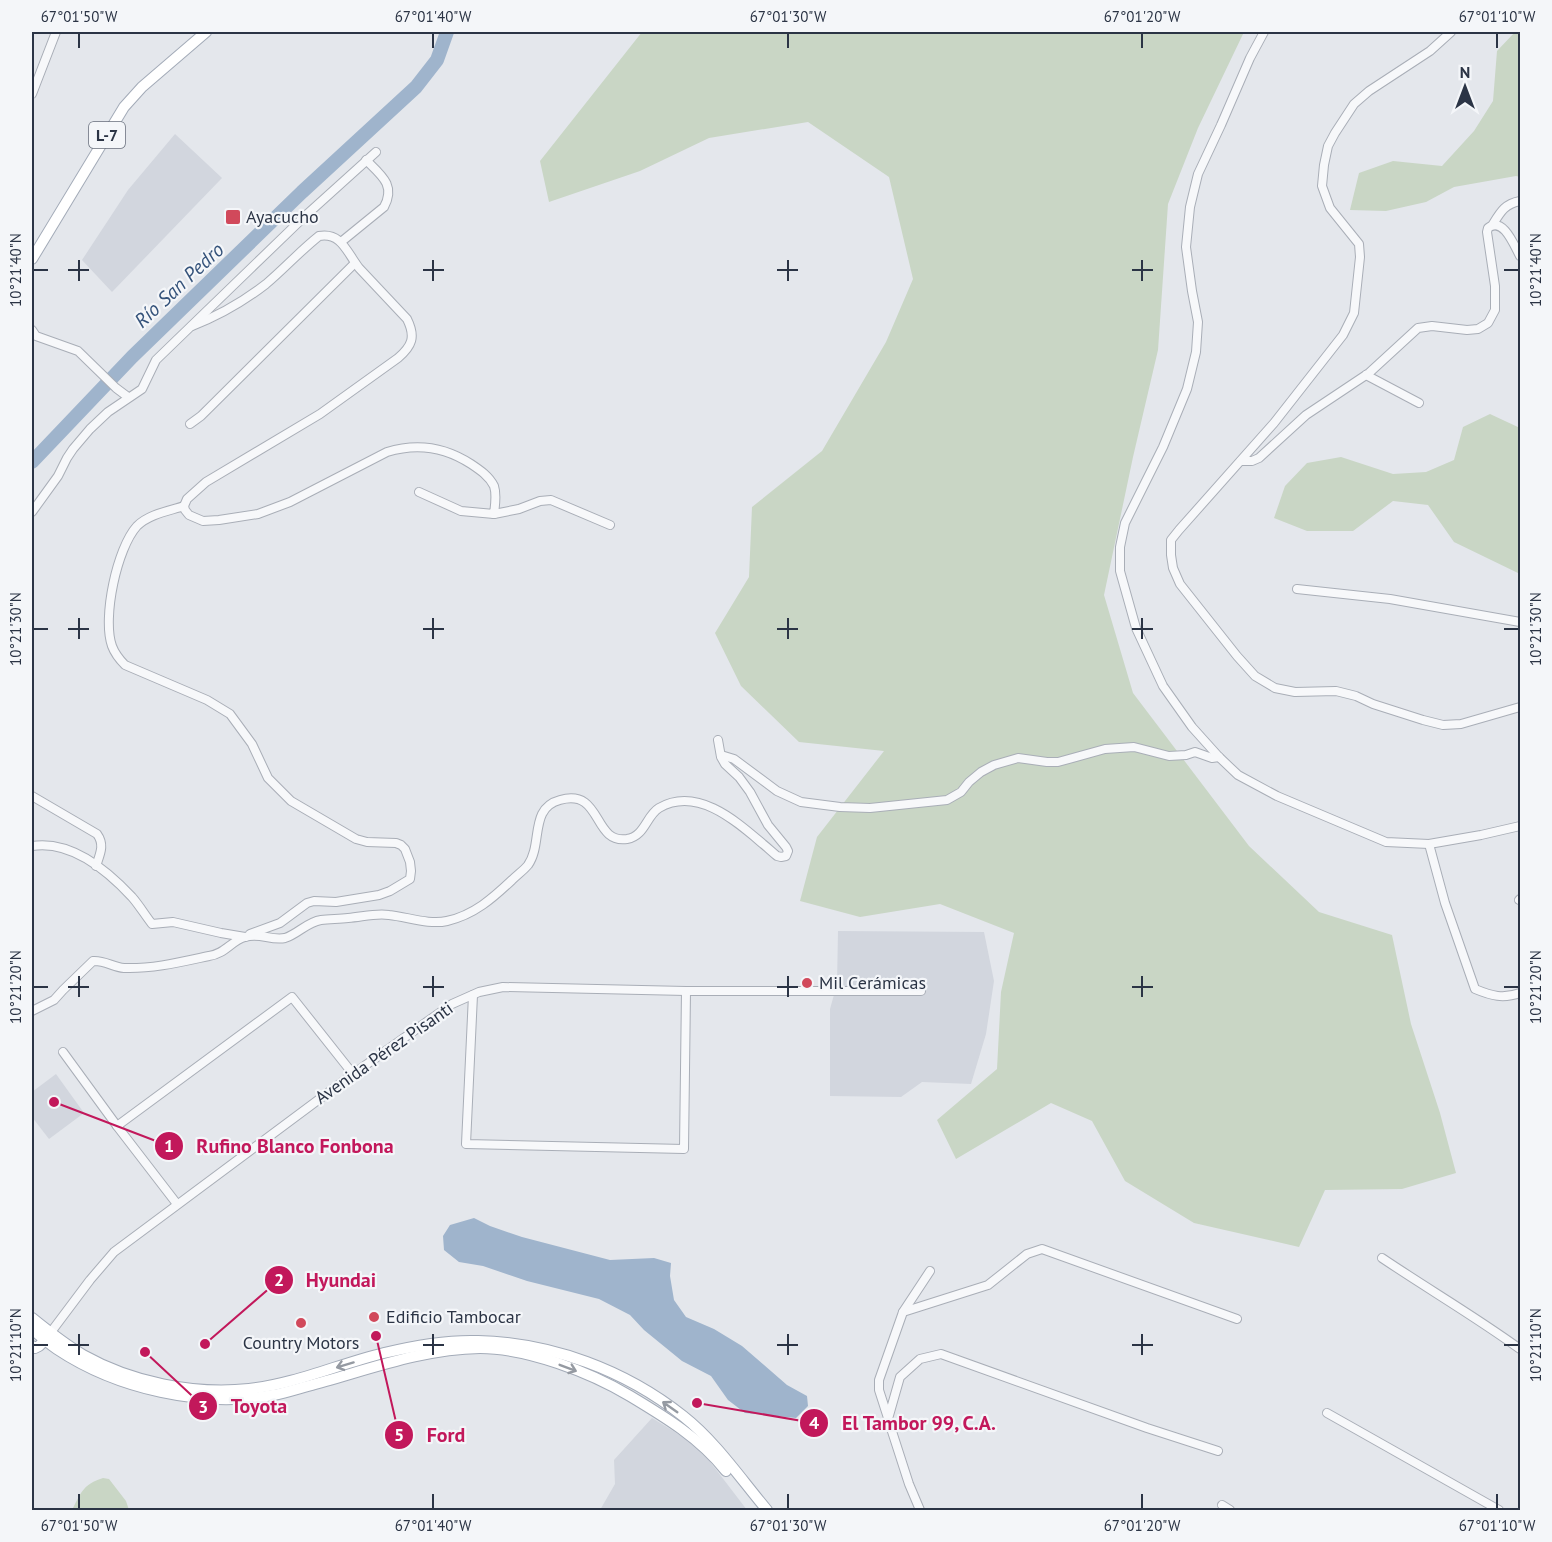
<svg xmlns="http://www.w3.org/2000/svg" width="1552" height="1542" font-family="'PT Sans',sans-serif">
  <style>
    .built { fill: #d2d6de }
    .green { fill: #c9d6c5 }
    .water { fill: #9fb4cc }
    .lines { fill: none; stroke-linecap: round; stroke-linejoin: round }
    .river { stroke: #9fb4cc; stroke-width: 14 }
    .minor-casing { stroke: #a9aeb7; stroke-width: 10 }
    .major-casing { stroke: #a3abb8; stroke-width: 12 }
    .minor { stroke: #f7f8fa; stroke-width: 8 }
    .major { stroke: #fff; stroke-width: 10 }
    .oneway { stroke: #959aa2 }
    .ticks { fill: none; stroke: #2b3445; stroke-width: 2 }
    .poi-dot { fill: #d1495b; stroke: #f4f6f9; stroke-width: 2 }
    .labels { text-anchor: middle; stroke-width: 4.5; stroke-linejoin: round; paint-order: stroke }
    .shield { fill: #f4f6f9; stroke: #676e7b; stroke-width: 1.5 }
    .shield-label { font-size: 16px; font-weight: bold; fill: #2b3445 }
    .poi-label { font-size: 18px; fill: #2b3445; stroke: #f4f6f9; text-anchor: start }
    .street-label { font-size: 18px; fill: #2b3445; stroke: #f4f6f9 }
    .water-label { font-size: 20px; font-style: italic; fill: #34527a; stroke: #f4f6f9 }
    .leader { fill: none; stroke: #c2185b; stroke-width: 2 }
    .callout-dot { fill: #c2185b; stroke: #f4f6f9; stroke-width: 2 }
    .mark-label { font-size: 18px; text-anchor: middle; font-weight: bold; fill: #fff }
    .callout-label { font-size: 20px; text-anchor: middle; font-weight: bold; fill: #c2185b; stroke: #f4f6f9; stroke-width: 4.5; stroke-linejoin: round; paint-order: stroke }
    .neatline { fill: none; stroke: #2b3445; stroke-width: 2 }
    .ticks-label { font-size: 15px; text-anchor: middle; fill: #2b3445 }
  </style>
  <rect width="100%" height="100%" fill="#e4e7ec"/>
  <g class="built">
    <path d="M175,134L222,178L112,292L82,260L128,190Z"/>
    <path d="M838,931L984,932L994,981L986,1034L971,1084L922,1082L901,1097L830,1096V1009L837,984Z"/>
    <path d="M56,1074L84,1113L49,1139L32,1117V1092Z"/>
    <path d="M652,1418L698,1446L747,1510H600L615,1484L614,1460Z"/>
  </g>
  <g class="green">
    <path d="M642,32H1244L1198,128L1168,204L1158,350L1133,457L1104,595L1133,693L1249,846L1319,912L1392,935L1411,1024L1440,1113L1456,1173L1402,1189L1325,1190L1299,1247L1194,1223L1125,1181L1092,1121L1051,1103L956,1159L937,1120L997,1069L1001,992L1014,933L940,904L860,917L800,901L817,837L884,751L799,742L741,686L715,633L749,577L752,507L822,451L886,342L913,279L889,177L808,122L709,138L640,171L549,202L540,161Z"/>
    <path d="M1515,32H1520V177L1516,176L1454,187L1426,202L1386,211L1350,210L1359,173L1393,161L1442,166L1474,131L1493,101L1497,51Z"/>
    <path d="M1490,414L1520,428V574L1454,542L1428,505L1393,501L1353,531H1307L1274,518L1285,486L1307,463L1341,457L1393,474L1426,472L1454,460L1463,427Z"/>
    <path d="M103,1478L109,1479L126,1501L129,1510H72C81,1493 83,1484 103,1478Z"/>
  </g>
  <path class="water" d="M474,1218L490,1226L522,1237L610,1260L654,1258L671,1263L670,1276L674,1300L686,1317L714,1329L742,1346L787,1385L807,1396L808,1406L796,1418L745,1413L728,1400L711,1376L682,1361L644,1330L630,1315L599,1299L527,1281L483,1266L459,1262L444,1250L443,1236L450,1225Z"/>
  <g class="lines">
    <path class="river" d="M32,462L132,357L302,192L416,87L437,60L447,32"/>
    <g class="minor-casing">
      <g id="minor">
        <path d="M1264,32L1250,58L1221,125L1198,174L1190,207L1186,247L1192,291L1198,322L1196,352L1187,389L1163,447L1125,523L1120,547V571L1136,628L1163,686L1192,727L1219,757L1238,775L1277,796L1386,842L1429,844L1481,835L1520,826"/>
        <path d="M1451,32L1430,51L1369,91L1354,104L1335,133L1328,146L1324,165L1322,186L1330,208L1359,244L1360,257L1354,313L1343,335L1274,423L1179,530L1171,540V555L1173,568L1180,584L1237,656L1255,676L1275,688L1295,692L1336,691L1356,696L1373,704L1423,720L1443,725L1461,724L1520,707"/>
        <path d="M32,94L56,32"/>
        <path d="M1493,224C1501,211 1505,204 1520,201"/>
        <path d="M341,242L384,207C396,185 381,175 366,160"/>
        <path d="M192,326C218,316 244,301 266,284C284,269 300,251 319,236C342,232 347,253 359,268L407,319C416,337 412,346 398,358L320,414L206,482L187,499L184,506L185,510L189,515L203,521L219,520L258,514L290,502L387,452C416,443 445,447 471,464C480,470 489,476 494,486C497,495 495,505 494,514L461,511L419,492"/>
        <path d="M32,330L36,336L78,351L116,388L128,397"/>
        <path d="M1366,375L1419,403"/>
        <path d="M190,424L201,416L355,263"/>
        <path d="M1241,461H1252L1259,458L1306,415L1369,373L1418,328L1432,326L1467,330L1478,329L1488,323L1495,310V286L1487,232L1488,228C1503,216 1514,245 1520,256"/>
        <path d="M184,506C169,511 149,514 137,526C117,548 102,618 112,646C115,654 120,660 125,665L207,700L230,714L252,744L268,778L291,801L356,839L367,842L396,843L401,845L405,849L410,862L411,871L410,879L390,891L379,895L336,902L314,901L307,903L280,923L250,934"/>
        <path d="M32,512L58,476L67,458L73,449L90,429L108,412L142,389L156,360L304,217L376,152"/>
        <path d="M494,514L519,509L540,501L551,500L610,525"/>
        <path d="M1297,589L1390,599L1520,622"/>
        <path d="M721,755L734,759L777,791L801,802L840,807L870,808L947,800L961,792L969,782L981,772L994,765L1018,758L1047,762H1058L1105,749L1134,747L1169,756L1186,755L1195,752L1212,758L1219,757"/>
        <path d="M32,796L97,834C105,845 100,854 96,866"/>
        <path d="M1429,844L1445,903L1475,989C1492,996 1503,999 1520,993"/>
        <path d="M32,846C70,840 107,870 132,897C139,905 145,915 152,924L173,922L221,933L245,937"/>
        <path d="M1519,900L1520,899"/>
        <path d="M473,995L466,1144L684,1149L686,991"/>
        <path d="M32,1011L54,1000L63,990L93,961C104,960 113,967 124,968C153,969 181,962 209,956C225,954 231,941 245,937C259,932 271,941 285,938C298,934 307,922 321,920C330,919 339,919 348,918C362,917 375,913 389,915C408,917 429,925 447,921C474,915 493,898 512,880C517,875 524,870 528,865C543,844 529,808 560,800C603,788 592,844 627,839C645,836 646,816 659,808C697,786 736,821 763,844C768,848 772,852 777,856L781,857L786,856L788,851L786,847L768,825L750,792L739,777L725,764L721,757L718,740"/>
        <path d="M63,1052L117,1126L177,1204"/>
        <path d="M117,1126L292,997L353,1074"/>
        <path d="M1382,1258C1428,1289 1476,1317 1520,1349"/>
        <path d="M903,1312L930,1271"/>
        <path d="M48,1336L90,1280L114,1252L353,1074L452,1004L479,992L503,987L686,991H921"/>
        <path d="M1327,1413L1499,1510"/>
        <path d="M888,1418L879,1390V1380L903,1312L988,1285L1027,1254L1042,1249L1237,1319"/>
        <path d="M1222,1505L1230,1510"/>
        <path d="M920,1510L909,1484L888,1419L900,1377L920,1359L941,1354L1147,1428L1218,1451"/>
      </g>
    </g>
    <g class="major-casing">
      <g id="major">
        <path d="M32,259L124,107L142,87L206,32"/>
        <path d="M32,1318C48,1331 64,1344 83,1355C131,1382 193,1395 249,1389C295,1384 339,1364 384,1353C413,1346 449,1340 478,1341C552,1343 625,1370 683,1416C716,1442 740,1478 767,1510"/>
        <path d="M32,1329C40,1336 48,1343 57,1349C117,1389 202,1408 273,1395C285,1393 297,1389 308,1386C365,1371 420,1349 480,1348C527,1348 590,1372 630,1396C665,1417 700,1438 726,1471"/>
        <path d="M32,1346L35,1348L39,1346L45,1340"/>
      </g>
    </g>
    <use href="#minor" class="minor"/>
    <use href="#major" class="major"/>
  </g>
  <defs><path id="oneway-shaft" d="M-6 0H5M1.5-3L5.5 0L1.5 3" fill="none" stroke-width="1.6" stroke-linecap="round" stroke-linejoin="round" transform="scale(1.5)"/></defs>
  <g class="oneway">
    <use href="#oneway-shaft" transform="translate(345 1365) rotate(163)"/>
    <use href="#oneway-shaft" transform="translate(568 1368) rotate(21)"/>
    <use href="#oneway-shaft" transform="translate(670 1407) rotate(-145)"/>
  </g>
  <path class="ticks" d="M79,33V48M433,33V48M788,33V48M1142,33V48M1497,33V48M79,260V281M433,260V281M788,260V281M1142,260V281M33,270H48M68,270H89M423,270H444M777,270H798M1132,270H1153M1504,270H1519M79,618V639M433,618V639M788,618V639M1142,618V639M33,629H48M68,629H89M423,629H444M777,629H798M1132,629H1153M1504,629H1519M79,976V997M433,976V997M788,976V997M1142,976V997M33,987H48M68,987H89M423,987H444M777,987H798M1132,987H1153M1504,987H1519M79,1334V1355M433,1334V1355M788,1334V1355M1142,1334V1355M33,1345H48M68,1345H89M423,1345H444M777,1345H798M1132,1345H1153M1504,1345H1519M79,1494V1509M433,1494V1509M788,1494V1509M1142,1494V1509M1497,1494V1509"/>
  <g class="poi-dot">
    <rect x="225" y="209" width="16" height="16" rx="3"/>
    <circle cx="807" cy="983" r="6"/>
    <circle cx="374" cy="1317" r="6"/>
    <circle cx="301" cy="1323" r="6"/>
  </g>
  <g class="labels">
    <rect class="shield" x="89" y="122" width="36" height="26" rx="4.5"/>
    <g class="shield-label">
      <text x="107" y="141">L-7</text>
    </g>
    <g class="poi-label">
      <text x="246" y="223">Ayacucho</text>
      <text x="819" y="989">Mil Cerámicas</text>
      <text x="386" y="1323">Edificio Tambocar</text>
      <text x="301" y="1349" text-anchor="middle">Country Motors</text>
    </g>
    <g class="street-label">
      <text transform="translate(384 1053) rotate(-35)" y="6">Avenida Pérez Pisanti</text>
    </g>
    <g class="water-label">
      <text transform="translate(179 285) rotate(-43)" y="7">Río San Pedro</text>
    </g>
  </g>
  <path class="leader" d="M54 1102L169 1146M205 1344L279 1280M145 1352L203 1406M697 1403L814 1423M376 1336L399 1435"/>
  <g class="callout-dot">
    <circle cx="54" cy="1102" r="6"/>
    <circle cx="205" cy="1344" r="6"/>
    <circle cx="145" cy="1352" r="6"/>
    <circle cx="697" cy="1403" r="6"/>
    <circle cx="376" cy="1336" r="6"/>
    <circle cx="169" cy="1146" r="15"/>
    <circle cx="279" cy="1280" r="15"/>
    <circle cx="203" cy="1406" r="15"/>
    <circle cx="814" cy="1423" r="15"/>
    <circle cx="399" cy="1435" r="15"/>
  </g>
  <g class="mark-label">
    <text x="169" y="1152">1</text>
    <text x="279" y="1286">2</text>
    <text x="203" y="1413">3</text>
    <text x="814" y="1429">4</text>
    <text x="399" y="1441">5</text>
  </g>
  <g class="callout-label">
    <text x="295" y="1153">Rufino Blanco Fonbona</text>
    <text x="341" y="1287">Hyundai</text>
    <text x="259" y="1413">Toyota</text>
    <text x="919" y="1430">El Tambor 99, C.A.</text>
    <text x="446" y="1442">Ford</text>
  </g>
  <rect width="1552" height="1542" fill="none" stroke="#f4f6f9" stroke-width="66"/>
  <g transform="translate(1465 87)" stroke="#f4f6f9" stroke-width="4.5" paint-order="stroke">
  <path d="M0-4.5L10 22L0 15L-10 22Z" fill="#2b3445"/>
  <text y="-9" font-size="16" font-weight="bold" text-anchor="middle" fill="#2b3445">N</text>
  </g>
  <rect x="33" y="33" width="1486" height="1476" class="neatline"/>
  <g class="ticks-label">
    <text x="79" y="22">67°01'50"W</text>
    <text x="433" y="22">67°01'40"W</text>
    <text x="788" y="22">67°01'30"W</text>
    <text x="1142" y="22">67°01'20"W</text>
    <text x="1497" y="22">67°01'10"W</text>
    <text transform="translate(16 270) rotate(-90)" y="5">10°21'40"N</text>
    <text transform="translate(1536 270) rotate(-90)" y="5">10°21'40"N</text>
    <text transform="translate(16 629) rotate(-90)" y="5">10°21'30"N</text>
    <text transform="translate(1536 629) rotate(-90)" y="5">10°21'30"N</text>
    <text transform="translate(16 987) rotate(-90)" y="5">10°21'20"N</text>
    <text transform="translate(1536 987) rotate(-90)" y="5">10°21'20"N</text>
    <text transform="translate(16 1345) rotate(-90)" y="5">10°21'10"N</text>
    <text transform="translate(1536 1345) rotate(-90)" y="5">10°21'10"N</text>
    <text x="79" y="1531">67°01'50"W</text>
    <text x="433" y="1531">67°01'40"W</text>
    <text x="788" y="1531">67°01'30"W</text>
    <text x="1142" y="1531">67°01'20"W</text>
    <text x="1497" y="1531">67°01'10"W</text>
  </g>
</svg>
